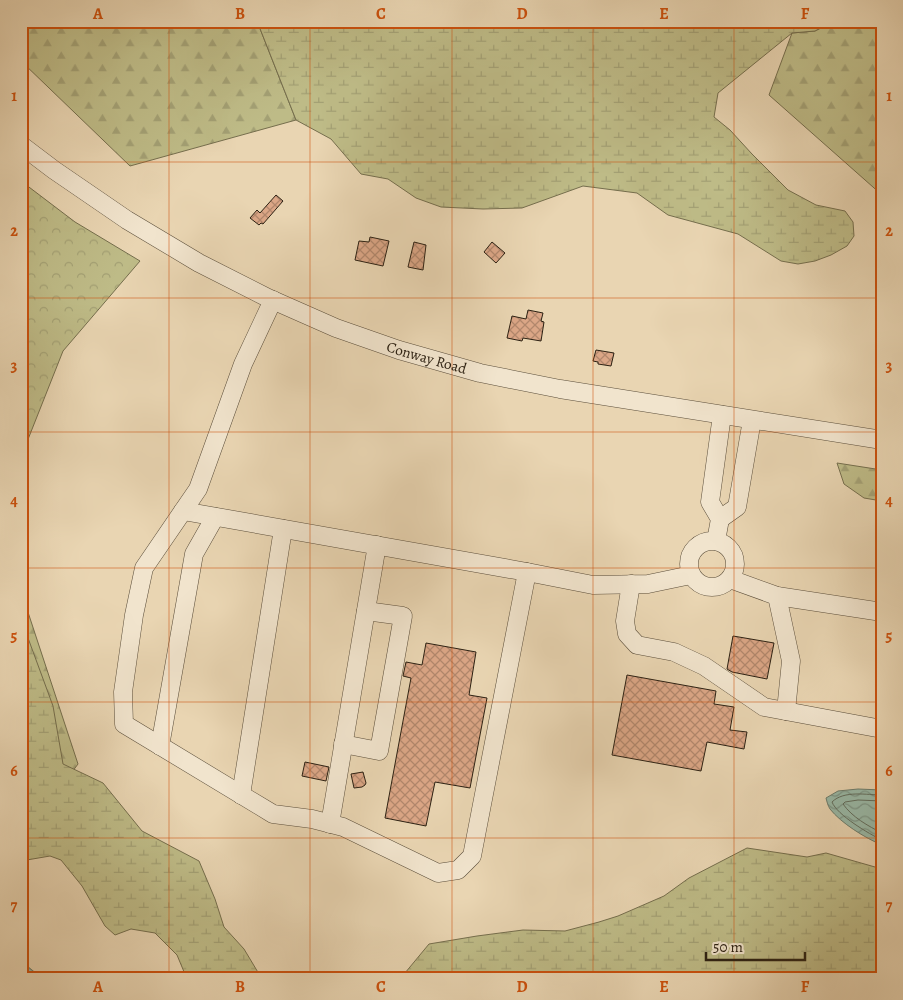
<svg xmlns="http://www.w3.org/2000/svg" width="903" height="1000" font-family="Alegreya,serif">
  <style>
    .forest { fill: url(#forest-firs); stroke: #756e4d }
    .wetland { fill: url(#wetland-marsh); stroke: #756e4d }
    .park { fill: url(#park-crowns); stroke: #756e4d }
    .water { fill: url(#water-waves); stroke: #6d7c6c }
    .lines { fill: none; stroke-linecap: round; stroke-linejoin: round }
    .shore { stroke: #626d5d; stroke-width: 1 }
    .building { fill: url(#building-cross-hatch); stroke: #2c2113 }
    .minor-casing { stroke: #5b4e3b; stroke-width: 19 }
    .minor { stroke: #f1e4cd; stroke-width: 18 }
    .grid { fill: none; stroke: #cc510d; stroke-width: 1; stroke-opacity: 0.55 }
    .labels { text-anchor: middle; stroke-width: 4; stroke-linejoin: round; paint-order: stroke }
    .street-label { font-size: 15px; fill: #2c2113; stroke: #f1e4cd }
    .neatline { fill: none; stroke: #cc510d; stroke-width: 2 }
    .grid-label { font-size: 16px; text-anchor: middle; font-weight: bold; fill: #cc510d }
  </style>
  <defs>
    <pattern id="forest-firs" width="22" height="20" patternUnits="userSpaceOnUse" patternTransform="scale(1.25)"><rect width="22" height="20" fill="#bebb87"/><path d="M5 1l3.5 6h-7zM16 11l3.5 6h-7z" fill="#a3a074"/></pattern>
    <pattern id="wetland-marsh" width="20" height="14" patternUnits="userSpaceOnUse" patternTransform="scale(1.25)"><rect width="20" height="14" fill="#bebb87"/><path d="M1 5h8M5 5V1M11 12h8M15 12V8" fill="none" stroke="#a3a074"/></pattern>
    <pattern id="park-crowns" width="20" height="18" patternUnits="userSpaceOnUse" patternTransform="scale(1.25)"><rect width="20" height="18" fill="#bebb87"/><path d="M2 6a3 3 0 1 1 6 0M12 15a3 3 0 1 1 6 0" fill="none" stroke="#a3a074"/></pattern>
    <pattern id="water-waves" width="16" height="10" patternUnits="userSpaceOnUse" patternTransform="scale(1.25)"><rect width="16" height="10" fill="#99b9a7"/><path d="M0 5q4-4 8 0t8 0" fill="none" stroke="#7d9687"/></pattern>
    <pattern id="building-cross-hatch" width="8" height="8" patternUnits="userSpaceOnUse" patternTransform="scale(1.25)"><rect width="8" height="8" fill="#dba686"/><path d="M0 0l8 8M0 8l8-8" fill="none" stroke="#b2876c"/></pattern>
  </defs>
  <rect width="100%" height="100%" fill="#e9d5b2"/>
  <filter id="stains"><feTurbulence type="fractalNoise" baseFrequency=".004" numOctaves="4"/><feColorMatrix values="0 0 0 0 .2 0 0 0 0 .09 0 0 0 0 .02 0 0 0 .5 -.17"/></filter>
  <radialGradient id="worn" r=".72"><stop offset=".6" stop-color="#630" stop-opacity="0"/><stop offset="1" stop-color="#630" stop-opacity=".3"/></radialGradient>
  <g class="forest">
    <path d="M21,21H257L296,120L130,166L21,61Z"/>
    <path d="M834,21H882V195L769,95L792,33L815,31Z"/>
    <path d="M837,463L882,470V501L864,498L844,484Z"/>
    <path d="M21,591L78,764L38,818L21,822Z"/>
  </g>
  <g class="wetland">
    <path d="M257,21H834L815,31L792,33L718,93L714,117L730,130L752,154L788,190L816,205L845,211L853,222L854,236L847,246L831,255L815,261L798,264L781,261L738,234L668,215L637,193L583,186L522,208L483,209L441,207L416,198L388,179L361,174L331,139L296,120Z"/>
    <path d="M21,616L28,638L53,706L63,764L103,783L142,831L199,861L215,899L224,927L244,949L259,974L268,979H187L177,955L155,933L131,929L115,935L105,926L82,886L61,860L50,856L21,861Z"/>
    <path d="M747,848L807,857L826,853L882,869V979H400L429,944L477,936L523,930L565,931L599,922L618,916L664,896L689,878Z"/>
  </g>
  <path class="park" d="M21,181L75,222L140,261L63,351L21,457Z"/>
  <g class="water">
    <path d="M858,789L882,790V845C865,838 841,823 830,809C828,806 827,802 826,798L838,791Z"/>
    <path d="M21,961L43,979H21Z"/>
  </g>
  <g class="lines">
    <g class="shore">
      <path d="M882,795C867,795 844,790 832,802C837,815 869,834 882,840"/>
      <path d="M882,801L858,800L845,802L843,804C852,817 868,826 882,833"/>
    </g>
  </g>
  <g class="building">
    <path d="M276,195L283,201L263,224L261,223L259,225L250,218L257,210L260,213Z"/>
    <path d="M370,237L389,241L383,266L355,260L359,241L369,242Z"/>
    <path d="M414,242L426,245L423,270L408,267Z"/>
    <path d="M492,242L505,253L496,263L484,252Z"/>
    <path d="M528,310L543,313L541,321L544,322L541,341L523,338L522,341L507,338L512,316L526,319Z"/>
    <path d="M596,350L614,353L611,366L598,364V362L593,361Z"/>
    <path d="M733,636L774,643L767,679L732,672L727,669Z"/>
    <path d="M426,643L476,652L469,695L487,698L470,788L435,782L426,826L385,818L411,678L403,676L406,662L422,665Z"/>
    <path d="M627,675L716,691L714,704L734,707L730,730L747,732L744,749L707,742L701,771L612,755Z"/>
    <path d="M305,762L329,767L326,781L302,776Z"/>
    <path d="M363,772L366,783L365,785L362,787L354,788L351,774Z"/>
  </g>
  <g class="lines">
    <g class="minor-casing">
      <g id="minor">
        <path id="s1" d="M21,145L54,170L127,220L199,263L268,298L336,328L399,350L480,373L560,389L882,440"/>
        <path d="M273,300L243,364L198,489L144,568L134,615L123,692L124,724L273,814L312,819L343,827L438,873L458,870L472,856L527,572L593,585L648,584L691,575"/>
        <path d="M183,511L527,572"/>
        <path d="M720,519L737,507L752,420"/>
        <circle cx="712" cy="564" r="23"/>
        <path d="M716,541L720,519L710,502L722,415"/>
        <path d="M730,579L777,596L882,612"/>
        <path d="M631,584L625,621L627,634L637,645L674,652L704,666L764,707L882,729"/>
        <path d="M777,596L791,661L786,711"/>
        <path d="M343,744L379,751L403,616L366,611"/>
        <path d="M160,746L194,554L215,517"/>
        <path d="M241,795L283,529"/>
        <path d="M330,824L377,545"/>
      </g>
    </g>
    <use href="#minor" class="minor"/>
  </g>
  <path class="grid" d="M169,21V979M310,21V979M452,21V979M593,21V979M734,21V979M21,162H882M21,298H882M21,432H882M21,568H882M21,702H882M21,838H882"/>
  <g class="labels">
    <g class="street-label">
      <text dy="5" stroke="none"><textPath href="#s1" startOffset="461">Conway Road</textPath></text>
    </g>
  </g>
  <rect width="903" height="1000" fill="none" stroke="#e9d5b2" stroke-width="55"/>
  <path d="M706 952v8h99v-8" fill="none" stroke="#2c2113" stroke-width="2.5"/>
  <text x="713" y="952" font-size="15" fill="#2c2113" stroke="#f1e4cd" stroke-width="4" paint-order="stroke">50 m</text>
  <rect x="28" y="28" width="848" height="944" class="neatline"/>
  <g class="grid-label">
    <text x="98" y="19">A</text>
    <text x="240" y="19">B</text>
    <text x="381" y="19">C</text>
    <text x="522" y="19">D</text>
    <text x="664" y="19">E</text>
    <text x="805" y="19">F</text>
    <text x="14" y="101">1</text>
    <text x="889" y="101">1</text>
    <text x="14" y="236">2</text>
    <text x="889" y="236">2</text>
    <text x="14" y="371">3</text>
    <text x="889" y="371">3</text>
    <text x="14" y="506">4</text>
    <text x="889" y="506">4</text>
    <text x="14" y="641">5</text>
    <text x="889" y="641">5</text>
    <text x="14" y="776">6</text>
    <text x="889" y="776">6</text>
    <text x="14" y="911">7</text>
    <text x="889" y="911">7</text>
    <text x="98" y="992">A</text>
    <text x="240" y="992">B</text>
    <text x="381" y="992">C</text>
    <text x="522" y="992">D</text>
    <text x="664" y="992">E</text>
    <text x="805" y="992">F</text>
  </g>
  <rect width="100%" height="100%" filter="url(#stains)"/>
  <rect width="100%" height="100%" fill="url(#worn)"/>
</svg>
